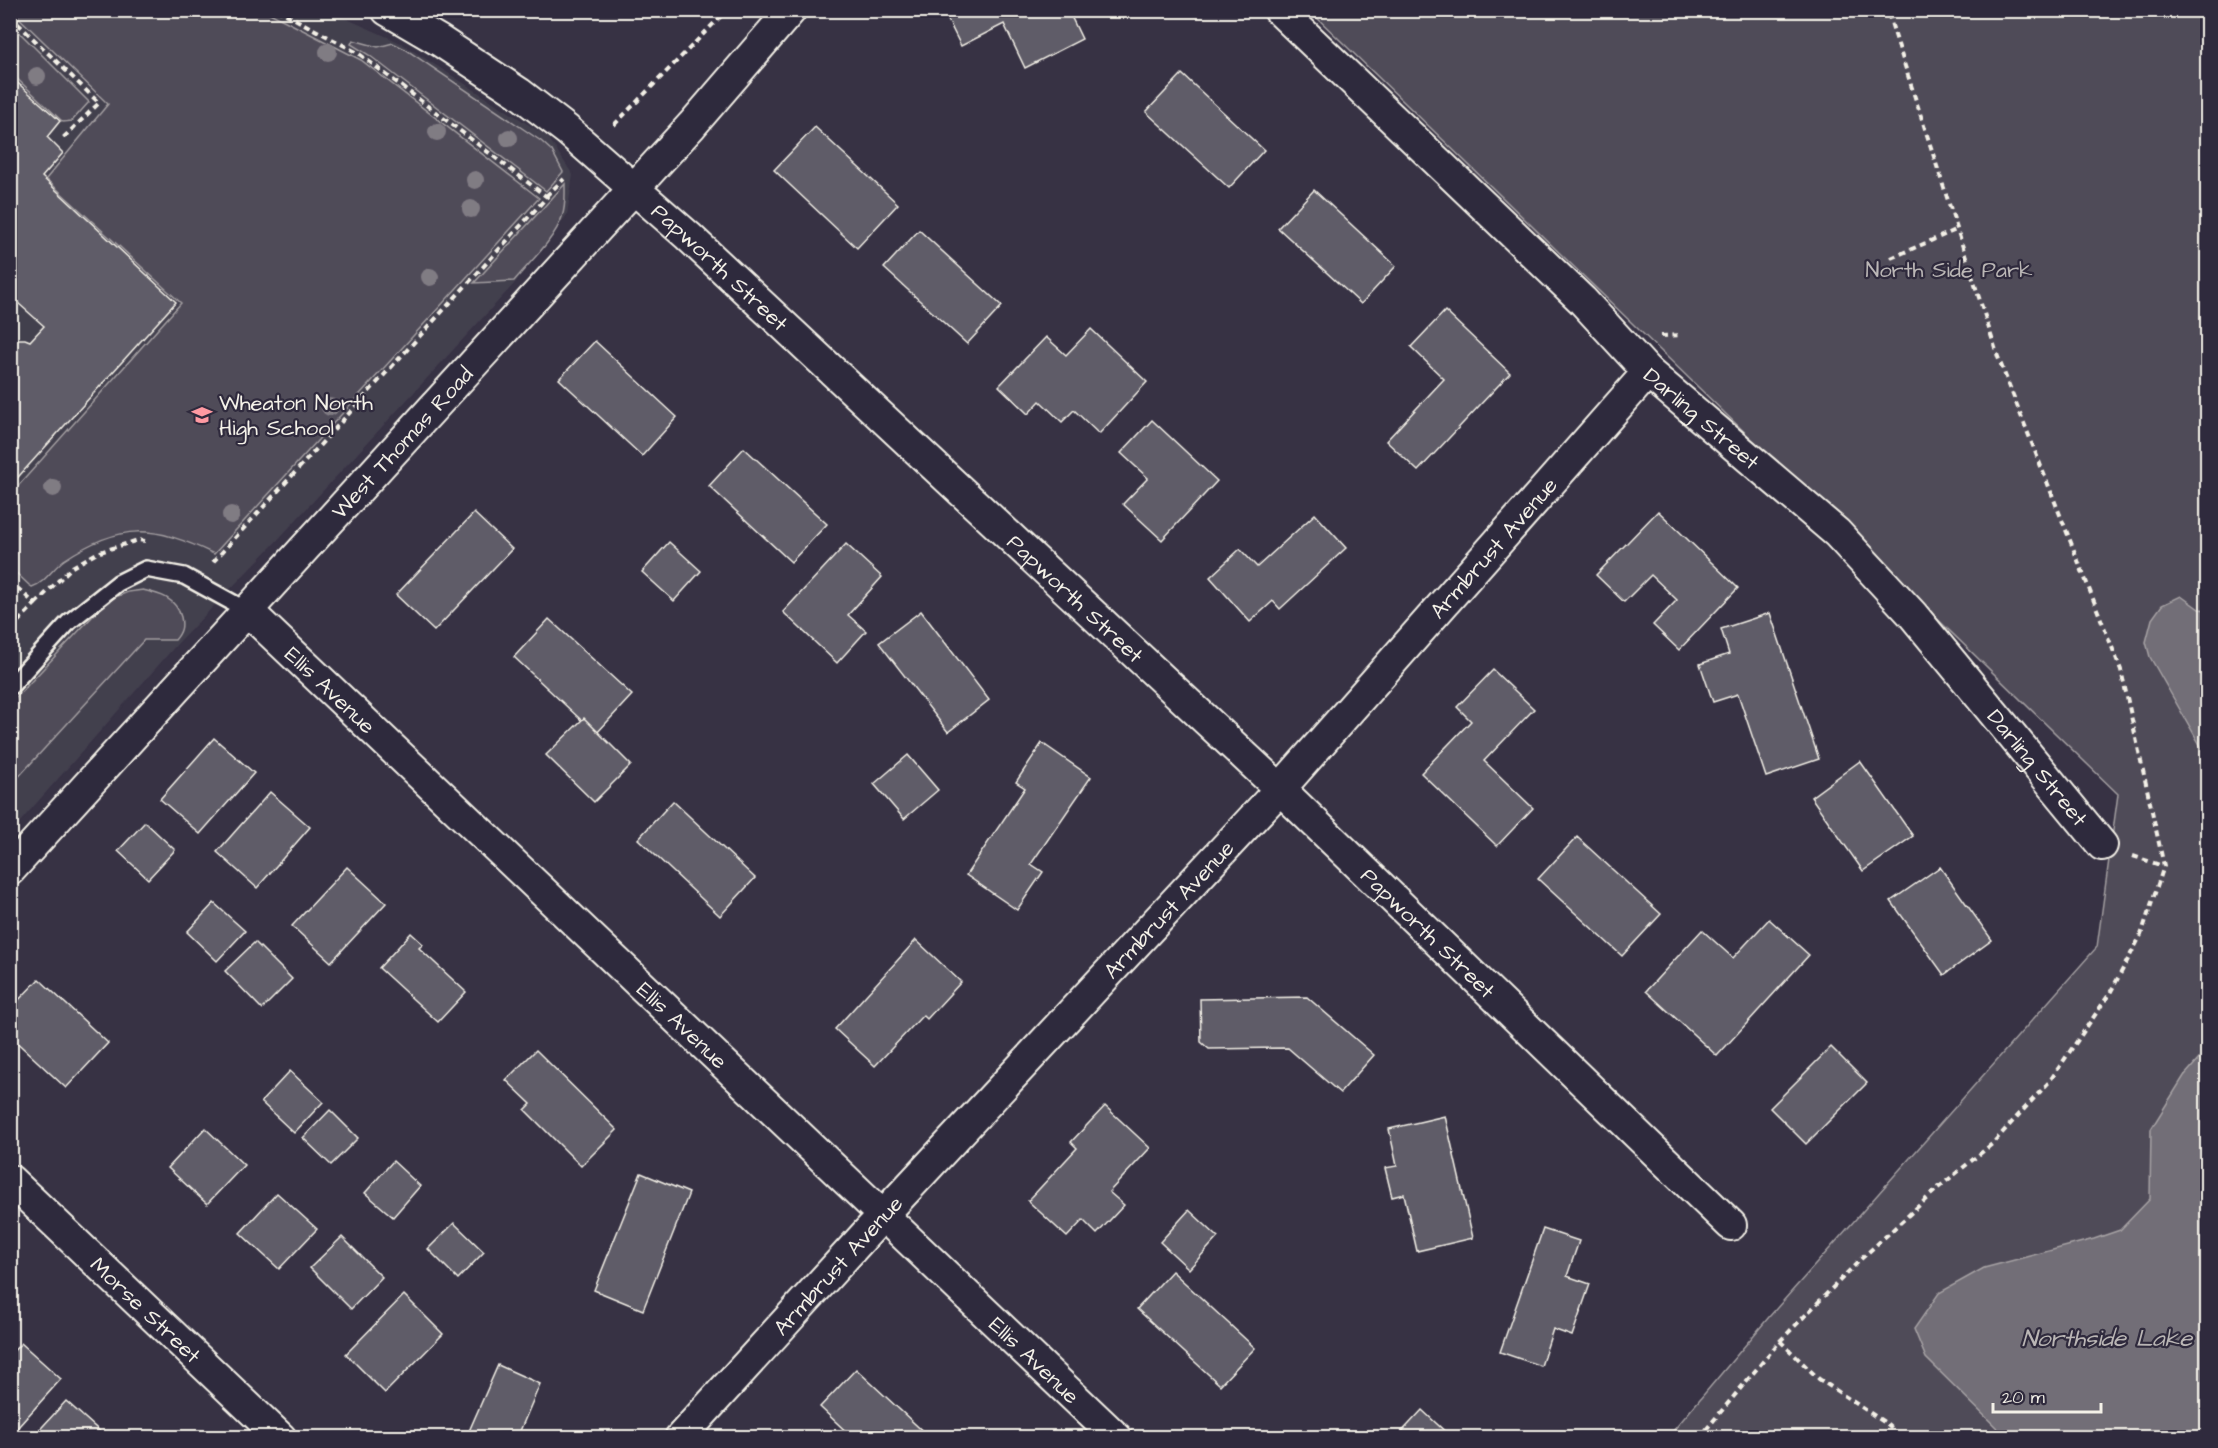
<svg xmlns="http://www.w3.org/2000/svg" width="2218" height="1448" font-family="'Architects Daughter',sans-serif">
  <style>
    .built { fill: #433f4e }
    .green { fill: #504b59; stroke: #a29ea0; stroke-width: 1.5 }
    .water { fill: #726e77; stroke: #a6a2a4; stroke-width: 1.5 }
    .building { fill: #5f5c67; stroke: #f4f1e8; stroke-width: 1.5 }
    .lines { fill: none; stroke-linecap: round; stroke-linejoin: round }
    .service-casing { stroke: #f4f1e8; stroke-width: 20 }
    .minor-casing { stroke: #f4f1e8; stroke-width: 34 }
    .path { stroke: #f4f1e8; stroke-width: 4; stroke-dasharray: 6 4.5; stroke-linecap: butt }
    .service { stroke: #2f2a3d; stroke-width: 15 }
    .minor { stroke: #2f2a3d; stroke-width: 30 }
    .tree { fill: #807b83 }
    .labels { text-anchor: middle; stroke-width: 4.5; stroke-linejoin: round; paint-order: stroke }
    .street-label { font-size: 22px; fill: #f4f1e8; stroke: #2f2a3d }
    .park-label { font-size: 22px; fill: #bbb7b6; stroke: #2f2a3d }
    .poi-label { font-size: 22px; fill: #f4f1e8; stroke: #2f2a3d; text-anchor: start }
    .water-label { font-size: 24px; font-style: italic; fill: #bab6b5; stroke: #2f2a3d }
  </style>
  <rect width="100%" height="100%" fill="#373244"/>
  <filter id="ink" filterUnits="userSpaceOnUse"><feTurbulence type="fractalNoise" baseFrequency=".0167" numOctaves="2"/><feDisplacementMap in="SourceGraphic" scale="12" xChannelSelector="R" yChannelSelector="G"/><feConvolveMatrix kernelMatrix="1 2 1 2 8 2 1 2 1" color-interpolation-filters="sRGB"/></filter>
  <g filter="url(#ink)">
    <path class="built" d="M11,11H329L401,43L548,137L573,175L567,215L514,284L272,546L178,643L11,832Z"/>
    <g class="green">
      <path d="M12,11H266L361,60L539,198L214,554C154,525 121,522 64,560C53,568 45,583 32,587L29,585L11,568V494L181,303L46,179L108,104Z"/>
      <path d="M1310,11H2207V1437H1668L1769,1317L2097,947L2118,794Z"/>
      <path d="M11,24L89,102L72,121L63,122L11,73Z"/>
      <path d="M353,40L378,47L393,43L405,49L541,141L552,151L563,172L546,191L369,55L351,44Z"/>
      <path d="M565,184C565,195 566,206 562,217C555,239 528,264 514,281L474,283Z"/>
      <path d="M143,590C160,594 176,598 181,617C183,626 182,632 175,640H144L11,785L10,704L108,600L128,592Z"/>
    </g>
    <g class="water">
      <path d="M2181,596L2199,609L2207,610V757L2150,657L2146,642L2152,619L2162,605Z"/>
      <path d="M2207,1050V1437H2006L1926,1358L1914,1329L1939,1293L1984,1268L2094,1239L2120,1230L2150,1199L2151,1129L2184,1076Z"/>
    </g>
    <g class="building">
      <path d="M943,10H1068L1082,39L1025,68L1004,24L961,46Z"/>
      <path d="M1182,74L1264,150L1229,188L1146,112Z"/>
      <path d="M10,76L60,121L47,137L63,153L42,177L176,302L10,486V363L15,359L10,354V347L14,341L19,339H25L30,341L44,326L10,296Z"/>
      <path d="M815,127L898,204L857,248L774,170Z"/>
      <path d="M1314,190L1396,266L1361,304L1278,228Z"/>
      <path d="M919,230L1002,306L967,344L884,268Z"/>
      <path d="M1445,311L1510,373L1418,471L1386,441L1444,379L1411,347Z"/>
      <path d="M1091,329L1147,382L1099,434L1074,410L1062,422L1040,401L1028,414L999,386L1046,337L1066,355Z"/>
      <path d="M595,341L677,417L642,456L559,379Z"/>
      <path d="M1152,420L1217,481L1162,540L1123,504L1148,478L1121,453Z"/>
      <path d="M744,448L827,524L791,562L709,486Z"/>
      <path d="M1658,511L1738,588L1679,650L1653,625L1677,600L1651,575L1624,602L1596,575Z"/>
      <path d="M474,513L512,549L434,631L396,595Z"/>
      <path d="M1315,514L1346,548L1280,609L1273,601L1250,622L1210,577L1240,549L1257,567Z"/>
      <path d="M669,542L701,571L674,601L642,572Z"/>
      <path d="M846,544L882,577L848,615L866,631L837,663L783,612Z"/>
      <path d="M921,611L989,700L948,732L879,643Z"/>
      <path d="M1770,613L1819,759L1766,777L1738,694L1713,702L1700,664L1729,654L1721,629Z"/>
      <path d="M549,619L632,695L596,734L514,657Z"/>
      <path d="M1493,670L1534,709L1484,761L1533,808L1497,846L1421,773L1471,721L1457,707Z"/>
      <path d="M584,718L631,765L594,802L546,755Z"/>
      <path d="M214,738L254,773L200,834L160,799Z"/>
      <path d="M1042,743L1091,777L1031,864L1043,872L1017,910L966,875L1025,788L1016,782Z"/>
      <path d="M908,755L938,790L904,819L874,784Z"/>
      <path d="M1860,761L1913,836L1863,871L1811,797Z"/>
      <path d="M270,792L310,827L257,888L217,852Z"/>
      <path d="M673,801L755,878L720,916L638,839Z"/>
      <path d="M145,822L175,850L148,879L118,851Z"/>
      <path d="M1577,837L1661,914L1622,956L1538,879Z"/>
      <path d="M347,867L386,903L331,962L292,926Z"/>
      <path d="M1940,867L1992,940L1944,975L1891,901Z"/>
      <path d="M214,903L245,931L217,961L187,932Z"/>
      <path d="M1769,919L1809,955L1717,1056L1646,991L1702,930L1733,958Z"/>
      <path d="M411,933L423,944L419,948L466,992L438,1022L379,968Z"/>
      <path d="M916,940L961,982L927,1019L923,1015L875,1066L835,1029Z"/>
      <path d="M255,942L292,979L262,1009L225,971Z"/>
      <path d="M39,979L108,1043L66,1088L10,1036V1009Z"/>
      <path d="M1307,997L1374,1055L1340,1093L1288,1048L1209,1049L1201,1042L1200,999Z"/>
      <path d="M1831,1047L1867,1083L1806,1144L1770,1108Z"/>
      <path d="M536,1050L617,1130L581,1166L525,1110L531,1104L506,1080Z"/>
      <path d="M290,1071L323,1102L294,1133L261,1102Z"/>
      <path d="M1105,1106L1150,1148L1109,1192L1124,1205L1097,1234L1083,1220L1067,1237L1028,1201L1077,1148L1071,1142Z"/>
      <path d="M330,1110L358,1138L331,1165L303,1138Z"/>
      <path d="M1445,1116L1473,1238L1417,1251L1404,1194L1392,1197L1385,1168L1397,1166L1389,1129Z"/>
      <path d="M205,1128L244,1165L207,1204L168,1168Z"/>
      <path d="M393,1161L420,1186L393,1217L365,1193Z"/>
      <path d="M641,1173L689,1193L643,1310L594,1290Z"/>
      <path d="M277,1193L317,1229L279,1269L240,1233Z"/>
      <path d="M1189,1210L1218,1237L1189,1269L1160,1242Z"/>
      <path d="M454,1223L484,1252L458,1279L428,1249Z"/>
      <path d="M1543,1229L1579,1241L1567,1276L1590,1284L1572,1336L1553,1329L1541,1366L1500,1352Z"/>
      <path d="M342,1237L382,1277L351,1309L310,1268Z"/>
      <path d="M1172,1271L1255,1348L1220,1385L1137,1309Z"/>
      <path d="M404,1295L443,1334L385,1393L346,1354Z"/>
      <path d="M21,1343L61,1379L10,1436V1355Z"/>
      <path d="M498,1365L540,1384L517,1438H466Z"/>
      <path d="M856,1369L930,1438H853L820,1407Z"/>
      <path d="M66,1401L105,1436L104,1438H32Z"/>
      <path d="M1422,1410L1452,1438H1396Z"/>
    </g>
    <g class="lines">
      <g class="service-casing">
        <path id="service" d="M10,687L69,622L118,583L146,569L184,576L248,611"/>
      </g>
      <g class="minor-casing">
        <g id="minor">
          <path id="s1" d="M387,10L440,41L519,93L567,130L688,236L1280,789L1731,1225"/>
          <path id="s2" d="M1279,10L1582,300L1648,372L1837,533L1913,615L2102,845"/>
          <path id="s3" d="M248,611L1117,1438"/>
          <path id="s4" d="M10,870L692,125L791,10"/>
          <path id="s5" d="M10,1180L281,1438"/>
          <path id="s6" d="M680,1438L883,1215L1280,789L1648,372"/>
        </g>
      </g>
      <g class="path">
        <path d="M10,16L99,103L62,139"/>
        <path d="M614,125L727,10"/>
        <path d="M546,196L564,179"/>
        <path d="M1891,258L1958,229"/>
        <path d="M1661,336L1681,335"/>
        <path d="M213,562L547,197L358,53L278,10"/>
        <path d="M10,581L35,604L10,630"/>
        <path d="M35,604L72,567L97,553L138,540L145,541"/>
        <path d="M2133,856L2163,866"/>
        <path d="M1780,1341L1819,1379L1884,1422L1902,1438"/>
        <path d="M1699,1438L1780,1341L1860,1260L1938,1188L1992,1144L2049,1082L2110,993L2141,935L2164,866L2121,670L1998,357L1887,10"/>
      </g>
      <use href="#service" class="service"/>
      <use href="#minor" class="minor"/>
    </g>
    <g class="tree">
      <circle cx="328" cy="52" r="9"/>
      <circle cx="37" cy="76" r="9"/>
      <circle cx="437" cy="132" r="9"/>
      <circle cx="509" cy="138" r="9"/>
      <circle cx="475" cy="180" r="9"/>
      <circle cx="471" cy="209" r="9"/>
      <circle cx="430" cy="277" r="9"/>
      <circle cx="330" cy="407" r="9"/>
      <circle cx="53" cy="488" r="9"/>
      <circle cx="231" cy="515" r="9"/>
    </g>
  </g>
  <defs>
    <g id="school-bare" transform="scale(1.62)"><path d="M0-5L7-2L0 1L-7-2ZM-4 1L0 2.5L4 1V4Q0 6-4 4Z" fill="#ff9aa2" stroke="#2f2a3d" stroke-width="2.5" paint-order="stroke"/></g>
  </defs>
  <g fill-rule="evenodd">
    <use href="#school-bare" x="202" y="415"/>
  </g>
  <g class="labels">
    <g class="street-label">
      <text dy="8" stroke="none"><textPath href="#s1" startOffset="422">Papworth Street</textPath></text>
      <text dy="8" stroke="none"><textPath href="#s2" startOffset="588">Darling Street</textPath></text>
      <text dy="8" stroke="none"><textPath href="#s4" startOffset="580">West Thomas Road</textPath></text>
      <text dy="8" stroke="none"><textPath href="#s6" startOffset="1206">Armbrust Avenue</textPath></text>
      <text dy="8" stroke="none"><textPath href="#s1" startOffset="908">Papworth Street</textPath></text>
      <text dy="8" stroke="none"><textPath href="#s3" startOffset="114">Ellis Avenue</textPath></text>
      <text dy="8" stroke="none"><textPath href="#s2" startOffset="1074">Darling Street</textPath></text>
      <text dy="8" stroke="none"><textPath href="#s6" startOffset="720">Armbrust Avenue</textPath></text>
      <text dy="8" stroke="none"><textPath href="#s1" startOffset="1394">Papworth Street</textPath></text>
      <text dy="8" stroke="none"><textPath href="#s3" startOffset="600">Ellis Avenue</textPath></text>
      <text dy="8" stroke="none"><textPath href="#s6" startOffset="234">Armbrust Avenue</textPath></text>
      <text dy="8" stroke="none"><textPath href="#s5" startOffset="188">Morse Street</textPath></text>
      <text dy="8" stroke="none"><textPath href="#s3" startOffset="1086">Ellis Avenue</textPath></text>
    </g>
    <g class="park-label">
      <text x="1949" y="277">North Side Park</text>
    </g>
    <g class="poi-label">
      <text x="219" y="410">Wheaton North<tspan x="219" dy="25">High School</tspan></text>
    </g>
    <g class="water-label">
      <text x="2107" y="1346">Northside Lake</text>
    </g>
  </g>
  <rect width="2218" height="1448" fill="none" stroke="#2f2a3d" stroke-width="36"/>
  <rect x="18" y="18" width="2182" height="1412" fill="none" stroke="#f4f1e8" stroke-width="2" filter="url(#ink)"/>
  <path d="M1993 1403v9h108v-9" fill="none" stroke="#f4f1e8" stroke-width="3"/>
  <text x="2002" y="1403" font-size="18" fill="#f4f1e8" stroke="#2f2a3d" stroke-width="4.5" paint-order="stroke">20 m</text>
</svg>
